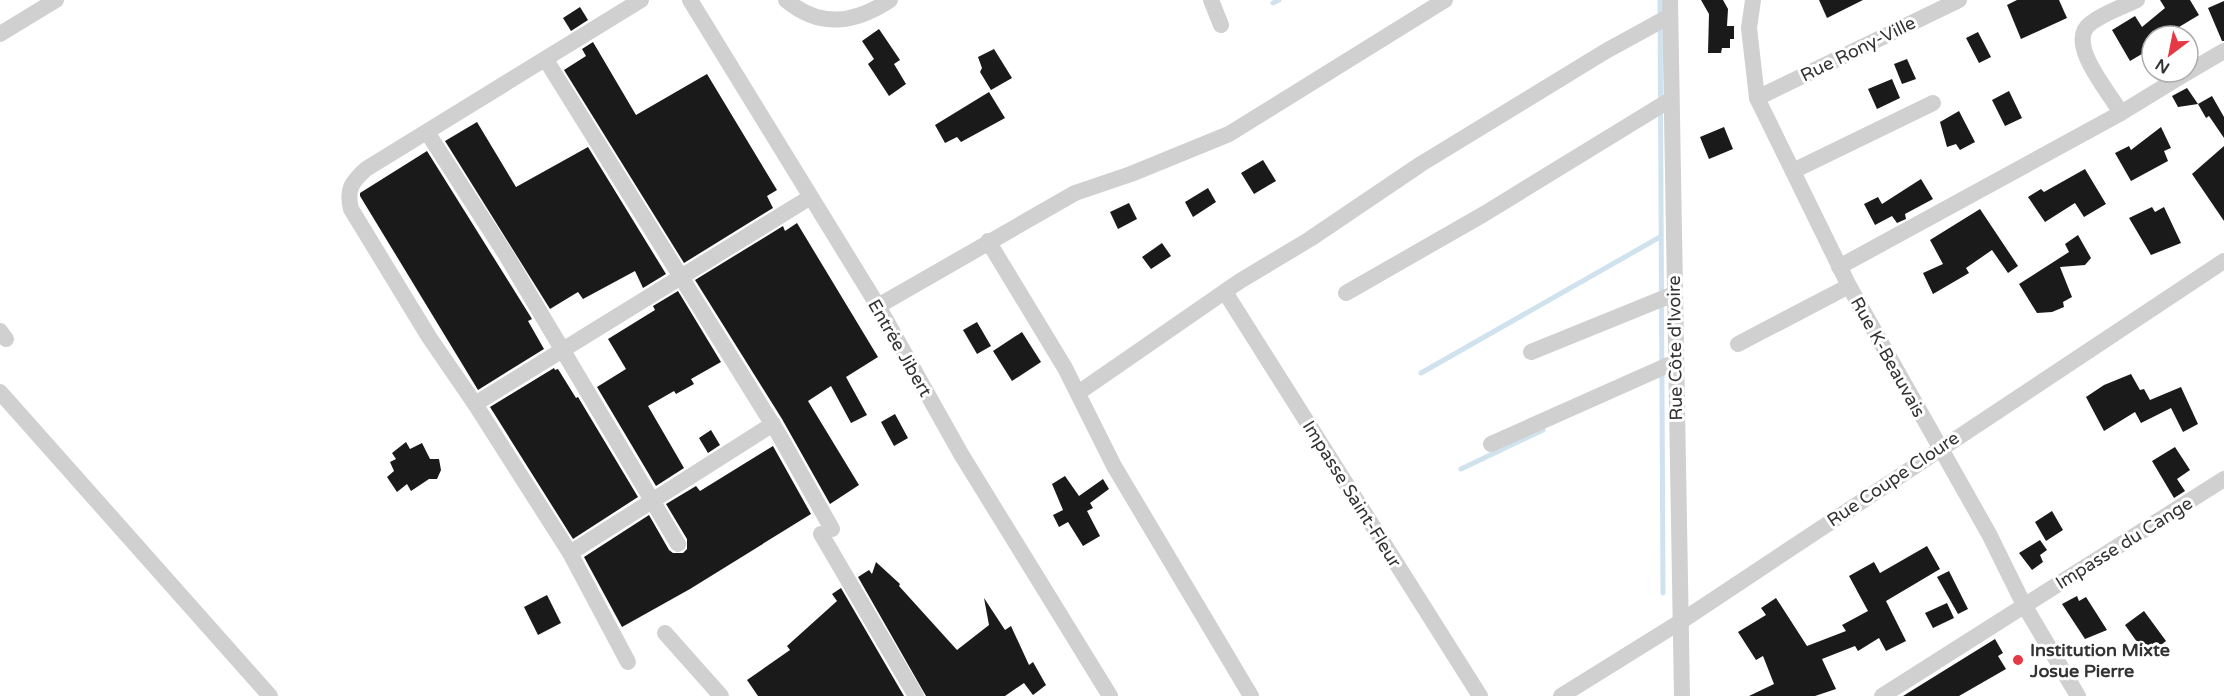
<svg xmlns="http://www.w3.org/2000/svg" width="2224" height="696" font-family="'Varela Round',sans-serif">
  <style>
    .lines { fill: none; stroke-linecap: round; stroke-linejoin: round }
    .stream { stroke: #cfe2ee; stroke-width: 5 }
    .building { fill: #1a1a1a }
    .minor { stroke: #d0d0d0; stroke-width: 16 }
    .poi-dot { fill: #e63946; stroke: #fff; stroke-width: 2 }
    .labels { text-anchor: middle; stroke-width: 6; stroke-linejoin: round; paint-order: stroke }
    .street-label { font-size: 18px; fill: #333; stroke: #fff }
    .poi-label { font-size: 18px; font-weight: bold; fill: #333; stroke: #fff; text-anchor: start }
  </style>
  <rect width="100%" height="100%" fill="#fff"/>
  <g class="lines">
    <g class="stream">
      <path d="M1660,0L1663,593"/>
      <path d="M1273,3L1279,0"/>
      <path d="M1421,373L1660,237"/>
      <path d="M1461,469L1543,430"/>
    </g>
  </g>
  <g class="building">
    <path d="M1701,0H1723L1728,9L1727,26H1734V39H1730V48H1722L1721,53H1708L1709,14Z"/>
    <path d="M1819,0H1863L1827,18Z"/>
    <path d="M2017,0H2059L2067,18L2021,39L2007,5Z"/>
    <path d="M2160,0H2190L2199,15L2164,36H2152V48L2130,61L2112,30L2135,16L2142,27L2165,8Z"/>
    <path d="M2224,1V41H2222L2208,8Z"/>
    <path d="M580,7L588,20L571,31L563,18Z"/>
    <path d="M879,29L900,60L894,64L906,84L889,96L868,64L874,59L862,41Z"/>
    <path d="M1978,32L1991,57L1979,63L1966,38Z"/>
    <path d="M593,42L636,115L707,74L777,190L767,196L773,208L684,263L564,70L586,56L582,49Z"/>
    <path d="M994,49L1012,78L991,90L980,72L982,68L978,57Z"/>
    <path d="M1907,59L1916,79L1902,84L1894,64Z"/>
    <path d="M1892,79L1900,98L1877,109L1868,89Z"/>
    <path d="M2187,88L2198,104L2178,107L2172,96Z"/>
    <path d="M2009,91L2022,118L2005,126L1992,100Z"/>
    <path d="M989,92L1005,118L961,142L957,137L945,143L935,125Z"/>
    <path d="M2212,96L2224,117V138L2209,116L2206,118L2198,104Z"/>
    <path d="M1959,111L1975,142L1960,150L1956,144L1947,147L1940,122Z"/>
    <path d="M477,122L516,187L588,147L666,274L643,288L635,271L583,299L578,292L550,309L445,141Z"/>
    <path d="M1724,127L1733,149L1709,159L1700,137Z"/>
    <path d="M2161,127L2171,148L2164,151L2168,161L2131,181L2115,153L2129,146L2131,150Z"/>
    <path d="M2224,146V221L2192,174Z"/>
    <path d="M427,151L532,319L528,321L544,349L478,390L360,196V193Z"/>
    <path d="M1263,160L1276,181L1254,194L1241,173Z"/>
    <path d="M2085,169L2106,204L2084,217L2075,203L2045,222L2028,197L2041,189L2044,192Z"/>
    <path d="M1921,179L1933,199L1905,214L1906,219L1897,223L1892,216L1875,225L1864,204L1878,197L1882,204Z"/>
    <path d="M1208,188L1216,202L1193,217L1185,202Z"/>
    <path d="M1129,203L1137,219L1118,229L1110,212Z"/>
    <path d="M2152,207L2155,212L2164,207L2181,243L2151,255L2129,218Z"/>
    <path d="M1980,209L2018,266L2008,273L1992,250L1966,268L1969,273L1933,294L1923,273L1943,264L1930,240Z"/>
    <path d="M797,223L878,357L846,377L867,415L851,423L831,386L808,401L859,485L830,504L782,419L695,280L783,226L785,231Z"/>
    <path d="M2078,235L2091,258L2085,265L2060,267L2072,297L2063,302L2064,307L2052,312L2037,313L2019,284L2069,252L2065,244Z"/>
    <path d="M1162,243L1171,256L1151,269L1142,257Z"/>
    <path d="M678,291L721,362L691,379L694,384L676,394L674,391L648,406L684,468L656,486L597,387L626,369L608,339L655,310L653,306Z"/>
    <path d="M977,322L991,346L977,354L963,330Z"/>
    <path d="M1022,332L1041,362L1012,381L993,351Z"/>
    <path d="M554,368L555,370L558,369L576,398L578,397L638,497L573,539L490,407Z"/>
    <path d="M2131,374L2140,390L2144,389L2150,400L2181,387L2198,424L2183,432L2171,408L2141,423L2135,412L2104,431L2086,397L2104,385Z"/>
    <path d="M895,414L908,438L894,446L881,422Z"/>
    <path d="M711,430L720,445L708,453L699,438Z"/>
    <path d="M406,442L410,449L422,443L430,459H439L441,470L437,479H429L411,491L407,484L397,492L387,477L394,471L390,462L396,459L392,453Z"/>
    <path d="M773,446L811,514L690,589L622,627L584,557L649,515L669,550L673,553H683L687,549V539L666,504L696,486L700,491Z"/>
    <path d="M2175,447L2190,470L2177,479L2185,491L2174,498L2152,461Z"/>
    <path d="M1065,476L1079,496L1103,479L1109,489L1090,503L1093,508L1087,511L1100,536L1083,546L1068,522L1059,527L1053,515L1063,510L1052,484Z"/>
    <path d="M2052,511L2063,530L2046,541L2035,522Z"/>
    <path d="M2040,540L2047,550L2040,555L2043,562L2032,570L2019,553Z"/>
    <path d="M1927,546L1940,569L1886,601L1906,641L1886,651L1879,638L1858,651L1855,646L1822,659L1836,689L1815,696H1749L1774,684L1763,656L1756,660L1738,632L1766,615L1761,608L1776,598L1807,646L1846,631L1842,625L1868,611L1849,576L1874,562L1880,573Z"/>
    <path d="M876,562L900,584L899,586L957,650L989,625L984,598L1005,630L1011,626L1029,665L1033,662L1046,685L1033,695L1024,683L1005,696H926L858,577L869,570L872,574Z"/>
    <path d="M1949,571L1968,609L1958,614L1937,577Z"/>
    <path d="M841,588L904,696H758L747,680L790,650L787,646L837,601L832,594Z"/>
    <path d="M547,595L561,623L538,635L524,607Z"/>
    <path d="M2077,596L2079,601L2086,597L2107,630L2085,639L2062,604Z"/>
    <path d="M1947,603L1954,618L1933,628L1925,613Z"/>
    <path d="M2144,611L2166,641L2147,656L2125,625Z"/>
    <path d="M1995,639L2003,653L1998,656L2006,669L1959,696H1903Z"/>
  </g>
  <g class="lines">
    <g class="minor">
      <path d="M641,0L366,169C352,182 346,189 351,209L429,337L475,404L809,198"/>
      <path d="M690,0L878,306L961,454L1110,696"/>
      <path d="M786,0C821,29 855,23 890,0"/>
      <path d="M1211,0L1221,25"/>
      <path d="M1670,0L1682,696"/>
      <path d="M1753,0L1749,28L1757,98L1849,286L1989,534L2024,605L2078,696"/>
      <path d="M0,34L56,0"/>
      <path d="M546,60L778,433L832,529"/>
      <path d="M2188,72L2224,51"/>
      <path d="M1757,98L1959,0"/>
      <path d="M2121,113L2188,72"/>
      <path d="M427,132L506,255L678,544"/>
      <path d="M1793,171L1933,103"/>
      <path d="M988,241L1065,368L1114,466L1251,696"/>
      <path d="M1839,267L2121,113C2110,93 2064,42 2091,23C2104,13 2122,7 2137,0"/>
      <path d="M1225,292L1480,696"/>
      <path d="M1346,293L1484,214L1670,100"/>
      <path d="M878,306L1075,193L1131,174L1229,134L1445,0"/>
      <path d="M0,331L6,339"/>
      <path d="M1738,344L1849,286"/>
      <path d="M1531,352L1674,294"/>
      <path d="M0,392L270,696"/>
      <path d="M1078,393L1240,281L1310,239L1421,164L1606,51L1668,17"/>
      <path d="M475,404L570,553L773,424"/>
      <path d="M1491,444L1675,362"/>
      <path d="M821,534L916,696"/>
      <path d="M570,553L628,662"/>
      <path d="M665,633L721,696"/>
      <path d="M1561,696L1680,622L2224,261"/>
      <path d="M1882,696L2224,479"/>
    </g>
  </g>
  <circle class="poi-dot" cx="2018" cy="660" r="6"/>
  <g class="labels">
    <g class="street-label">
      <text transform="translate(1858 49) rotate(-26)" y="6">Rue Rony-Ville</text>
      <text transform="translate(900 348) rotate(60)" y="6">Entrée Jibert</text>
      <text transform="translate(1675 348) rotate(-91)" y="6">Rue Côte d'Ivoire</text>
      <text transform="translate(1888 357) rotate(61)" y="6">Rue K-Beauvais</text>
      <text transform="translate(1893 479) rotate(-34)" y="6">Rue Coupe Cloure</text>
      <text transform="translate(1352 494) rotate(58)" y="6">Impasse Saint-Fleur</text>
      <text transform="translate(2124 543) rotate(-32)" y="6">Impasse du Cange</text>
    </g>
    <g class="poi-label">
      <text x="2030" y="656">Institution Mixte<tspan x="2030" dy="21">Josue Pierre</tspan></text>
    </g>
  </g>
  <g transform="translate(2170 54) rotate(212)"><circle r="28" fill="#ffffff" stroke="#adadad" stroke-width="1.5"/>
  <path d="M0-4.5L10 22L0 15L-10 22Z" fill="#e63946"/>
  <text y="-9" font-size="16" font-weight="bold" text-anchor="middle" fill="#333333">N</text>
  </g>
</svg>
